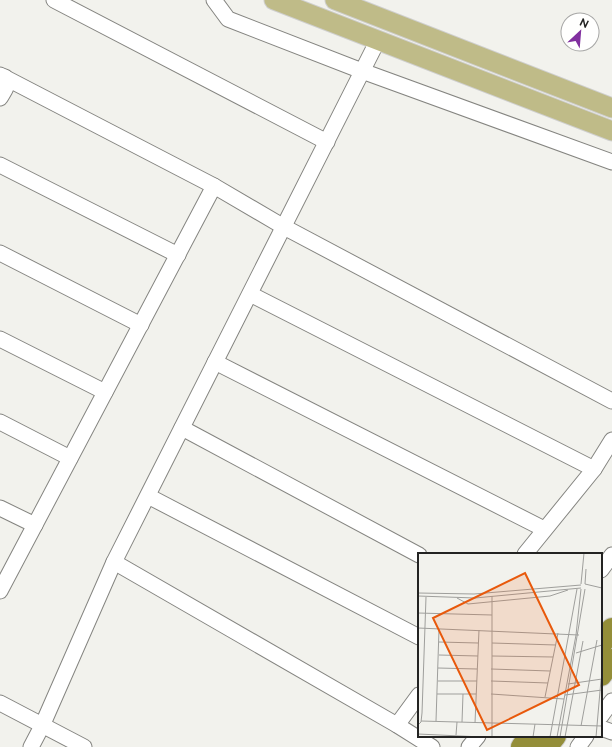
<svg xmlns="http://www.w3.org/2000/svg" width="612" height="747" font-family="Raleway,sans-serif">
  <style>
    .lines { fill: none; stroke-linecap: round; stroke-linejoin: round }
    .minor-casing { stroke: #858581; stroke-width: 17 }
    .major-casing { stroke: #cfcfce; stroke-width: 21 }
    .highway-casing { stroke: #cfcfce; stroke-width: 24 }
    .minor { stroke: #fff; stroke-width: 15 }
    .major { stroke: #bfbb88; stroke-width: 19 }
    .highway { stroke: #948e39; stroke-width: 22 }
    .inset-road { fill: none; stroke: #9f9f9c; stroke-width: 1 }
    .view { fill: #e8590c; fill-opacity: 0.15; stroke: #e8590c; stroke-width: 2 }
    .inset-edge { fill: none; stroke: #232322; stroke-width: 2 }
  </style>
  <rect width="100%" height="100%" fill="#f2f2ed"/>
  <g class="lines">
    <g class="minor-casing">
      <g id="minor">
        <path d="M54,0L327,142"/>
        <path d="M214,0L228,19L362,71L612,162"/>
        <path d="M0,75L214,186L284,227L612,401"/>
        <path d="M0,98C4,91 10,85 5,77"/>
        <path d="M0,165L178,255"/>
        <path d="M0,253L141,325"/>
        <path d="M250,294L594,469"/>
        <path d="M0,339L105,392"/>
        <path d="M215,362L544,529"/>
        <path d="M0,422L70,458"/>
        <path d="M182,428L419,555"/>
        <path d="M148,496L419,637"/>
        <path d="M0,508L35,525"/>
        <path d="M525,554L594,469L612,440"/>
        <path d="M114,562L397,725L432,747"/>
        <path d="M601,570L612,555"/>
        <path d="M0,591L214,186"/>
        <path d="M0,703L84,747"/>
        <path d="M601,716L612,701"/>
        <path d="M397,725L419,695"/>
        <path d="M601,728L612,732"/>
        <path d="M31,747L42,726L114,562L378,40"/>
        <path d="M469,747L478,736"/>
        <path d="M578,747L586,736"/>
      </g>
    </g>
    <g class="major-casing">
      <g id="major">
        <path d="M274,0L612,131"/>
        <path d="M335,0L612,108"/>
      </g>
    </g>
    <g class="highway-casing">
      <g id="highway">
        <path d="M601,644L612,629"/>
        <path d="M601,675L612,660"/>
        <path d="M522,747L530,736"/>
        <path d="M546,747L555,736"/>
      </g>
    </g>
    <use href="#minor" class="minor"/>
    <use href="#major" class="major"/>
    <use href="#highway" class="highway"/>
  </g>
  <g transform="translate(418 553)">
    <rect width="184" height="184" fill="#f2f2ed"/>
    <path class="inset-road" d="M163,31L166,0M167,31L184,35M167,31L168,16M0,40L56,41L163,32M0,43L57,45L163,35M39,45L50,51L132,43L150,37M0,60L74,62M0,75L161,82M21,89L60,90M74,90L138,92M158,100L184,92M21,102L60,103M74,103L135,104M20,115L59,116M73,116L132,118M20,128H59M73,128L130,130M150,131L184,126M19,141H58M73,141L146,146M147,142L184,137M127,144L140,80M3,168L184,173M18,168L21,76M44,169L45,141M57,170L61,77M0,172L3,169L4,160L8,44M163,173L179,87M0,181L64,184M38,182L39,169M74,184V43M115,184L117,171M132,184L159,36M139,184L158,82L163,36M142,184L167,36M147,184L165,88M178,184L183,127"/>
    <path class="view" d="M107,20L161,132L69,177L15,65Z"/>
    <rect width="184" height="184" class="inset-edge"/>
  </g>
  <g transform="translate(580 32) rotate(26)"><circle r="19" fill="#fffffe" stroke="#a7a7a6"/>
  <path d="M0-3L7 15L0 10L-7 15Z" fill="#81309f"/>
  <text y="-6" font-size="11" font-weight="bold" text-anchor="middle" fill="#232322">N</text>
  </g>
</svg>
